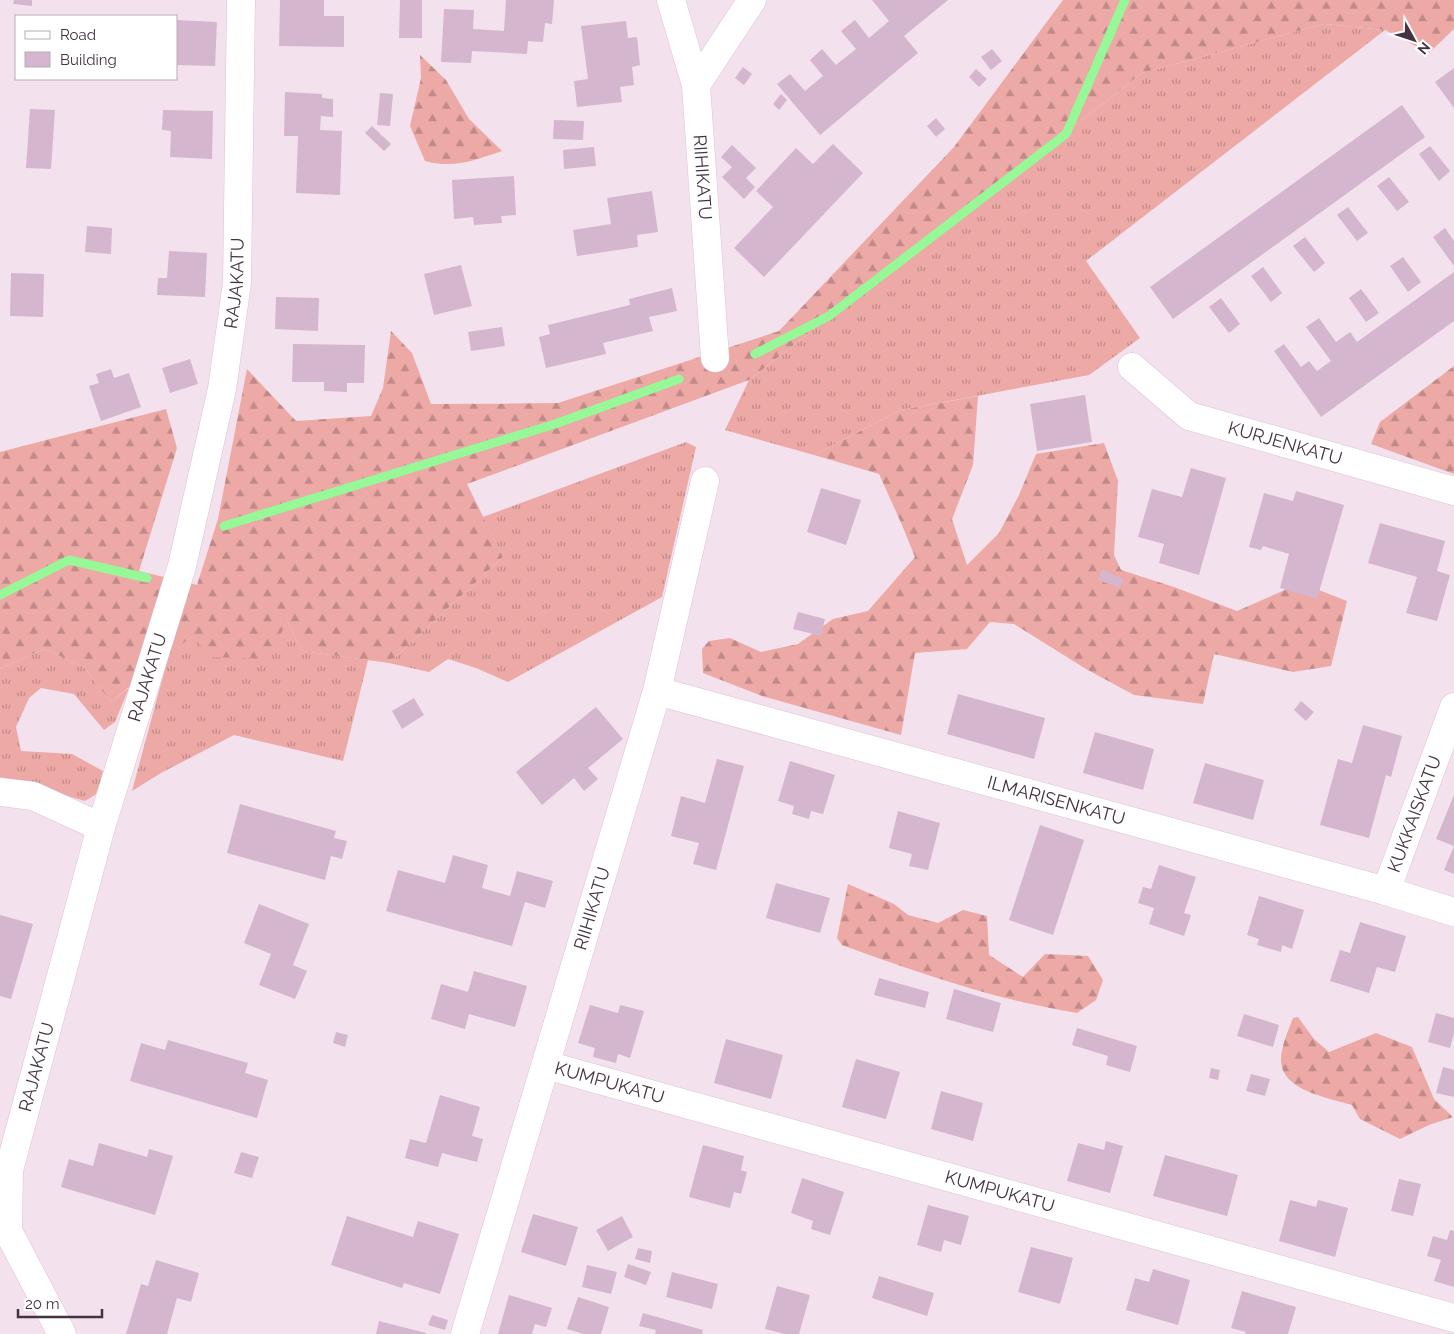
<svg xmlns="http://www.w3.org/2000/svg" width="1454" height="1334" font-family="Raleway,sans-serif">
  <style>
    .grass { fill: url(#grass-tufts) }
    .forest { fill: url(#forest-firs) }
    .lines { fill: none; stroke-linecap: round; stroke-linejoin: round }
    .stream { stroke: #96f897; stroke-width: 9 }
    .building { fill: #d5b6cf }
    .minor-casing { stroke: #ddc0d5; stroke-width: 29 }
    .tertiary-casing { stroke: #ddc0d5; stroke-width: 29 }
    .minor { stroke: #fff; stroke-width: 28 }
    .tertiary { stroke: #fff; stroke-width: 28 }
    .labels { text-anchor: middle; stroke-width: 4; stroke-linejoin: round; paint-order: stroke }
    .street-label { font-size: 18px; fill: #453241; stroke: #fff }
  </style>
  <defs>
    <pattern id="grass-tufts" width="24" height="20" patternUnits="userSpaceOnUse" patternTransform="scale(1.25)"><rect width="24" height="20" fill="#eca9a5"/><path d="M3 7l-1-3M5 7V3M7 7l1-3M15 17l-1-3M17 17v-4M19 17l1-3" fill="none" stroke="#c18a88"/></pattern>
    <pattern id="forest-firs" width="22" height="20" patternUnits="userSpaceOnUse" patternTransform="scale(1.25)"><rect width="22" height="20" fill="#eca9a5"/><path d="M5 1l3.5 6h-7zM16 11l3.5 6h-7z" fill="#c18a88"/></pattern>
  </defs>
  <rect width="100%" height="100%" fill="#f3e2ee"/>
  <g class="grass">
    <path d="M1324,24L1385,30L1086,261L1140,338L1089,375L901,410L814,455L725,430L749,380L1142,73Z"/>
    <path d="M686,442L696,447L662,597L508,682L476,668L448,659L429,672L389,663L503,557L483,517Z"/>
    <path d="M287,621L302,651L368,660L343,761L234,735L161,773L132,791L169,654L192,636Z"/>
    <path d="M44,649L84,667L111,702L129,688L115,722L104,730L74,694L41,688L29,698L16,727L21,751L72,754L103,771L98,793L85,801L0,777V669Z"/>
  </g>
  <g class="forest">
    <path d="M1063,0H1454V29L1429,53L1385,30L1324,24L1142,73L749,380L467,484L503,557L389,663L302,651L287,621L269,659L212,657L192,636L111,702L84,667L44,649L0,669V452L166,409L177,448L139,571L197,585L218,519L247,369L296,421L371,416L383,388L391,331L412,353L431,404L558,403L779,331L954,147Z"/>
    <path d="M420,55L446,80L469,119L502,151C475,160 454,169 425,161L410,126L421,78Z"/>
    <path d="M1454,366V474L1371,444L1380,422Z"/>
    <path d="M978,396L973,465L952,519L967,565L999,533L1019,495L1036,454L1104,443L1118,481L1114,555L1121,570L1174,587L1237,611L1301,583L1347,601L1331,666L1293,672L1214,654L1203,704L1134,695L1086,669L1014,624L990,622L967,649L915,653L901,735L762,696L703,673L702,649L709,641L730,638L761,652L798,644L833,619L868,611L915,557L902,525L879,474L814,455L901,410Z"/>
    <path d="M848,884L894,904L908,915L938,923L963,910L987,916L989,955L1023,977L1045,954L1088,956L1103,980L1096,1000L1077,1013C996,1000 919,973 842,945L837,938Z"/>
    <path d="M1298,1017L1314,1039L1329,1052L1376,1033L1412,1047L1434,1099L1453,1117L1429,1125L1400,1139L1360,1119L1352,1105C1330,1098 1281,1091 1281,1060C1281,1047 1288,1031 1293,1018Z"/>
  </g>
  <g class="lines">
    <g class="stream">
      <path d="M755,354L829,316L1066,134L1125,0"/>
      <path d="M224,526L555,424L679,379"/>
      <path d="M0,595L69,560L147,578"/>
    </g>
  </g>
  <g class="building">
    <path d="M14,0H32V6L13,4Z"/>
    <path d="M280,0H324V16H344V47L279,46Z"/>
    <path d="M400,0H422V38H399Z"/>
    <path d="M506,0H554L552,24L545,23L543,42L528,41L527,54L472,51L471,63L441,62L444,9L474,10L473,29L504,31Z"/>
    <path d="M872,0H948L904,36L918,53L820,135L777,84L790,74L805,91L823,76L810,60L822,49L836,65L856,49L841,31L855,20L869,38L889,21Z"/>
    <path d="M176,20L217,22L215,66L176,65Z"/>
    <path d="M626,21L628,38L637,37L640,65L632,67L634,85L620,87L622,102L577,107L574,81L588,79L581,26Z"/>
    <path d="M992,49L1002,61L991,70L981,57Z"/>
    <path d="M743,67L752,74L744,85L735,78Z"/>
    <path d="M1454,68V108L1435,82Z"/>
    <path d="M976,69L987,79L979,87L969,77Z"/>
    <path d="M285,92L322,94V98L333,99V117L321,116L320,130L342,131L340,195L296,193L298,136H284Z"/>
    <path d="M380,93L393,94L390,126L377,125Z"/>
    <path d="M781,94L787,100L779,110L773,104Z"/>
    <path d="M1402,105L1425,137L1173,319L1150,287Z"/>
    <path d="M30,109L55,110L51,169L26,168Z"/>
    <path d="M163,110L213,111L212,159L170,157L171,131L162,130Z"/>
    <path d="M936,118L945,129L936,137L927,126Z"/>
    <path d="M554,120L584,121L583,140L553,139Z"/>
    <path d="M372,126L391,144L384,151L365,133Z"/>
    <path d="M833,144L863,173L764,277L734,248L773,207L756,191L796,148L813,164Z"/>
    <path d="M732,145L756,168L746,178L755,187L744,199L722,177L732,167L721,157Z"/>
    <path d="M1430,146L1450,171L1439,181L1419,154Z"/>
    <path d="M594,147L596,166L564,169L563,150Z"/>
    <path d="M514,176L516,215L501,216L502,223L474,225L473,217L454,219L452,180Z"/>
    <path d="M1389,177L1409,202L1397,211L1377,186Z"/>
    <path d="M652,191L658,232L637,235L638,247L577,256L573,230L611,224L607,198Z"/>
    <path d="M1348,207L1368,233L1357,241L1337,215Z"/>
    <path d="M87,226L112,228L111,254L85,252Z"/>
    <path d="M1445,228L1454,241V266L1433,237Z"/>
    <path d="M1305,237L1325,263L1314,272L1293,246Z"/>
    <path d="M169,251L207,253L205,297L157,295L158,278H167Z"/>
    <path d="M1403,257L1421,282L1408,292L1390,266Z"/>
    <path d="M461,265L472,306L434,315L424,274Z"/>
    <path d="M1263,267L1282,293L1271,302L1251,276Z"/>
    <path d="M1454,272V321L1321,417L1274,351L1284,344L1301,367L1309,361L1317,371L1331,361L1306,327L1319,318L1336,342L1350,332L1357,342Z"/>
    <path d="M11,273L44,274L43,317L10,316Z"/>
    <path d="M672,288L677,311L649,317L653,331L603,343L606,354L546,368L539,337L550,334L548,325L630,305L629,299Z"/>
    <path d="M1361,289L1379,313L1366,322L1349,298Z"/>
    <path d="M276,297L319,298L318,331L275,329Z"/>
    <path d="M1221,298L1240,324L1229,333L1209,307Z"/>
    <path d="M502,327L505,346L471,351L468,332Z"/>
    <path d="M293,344L365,345L364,383H347V392L324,391V382H292Z"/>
    <path d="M190,359L198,384L170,393L162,368Z"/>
    <path d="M111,369L114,378L129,373L141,407L101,421L89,386L99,383L96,374Z"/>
    <path d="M1085,395L1092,442L1037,451L1030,404Z"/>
    <path d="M1191,468L1226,478L1199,575L1159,563L1164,544L1138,537L1152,489L1182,497Z"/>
    <path d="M821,488L861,500L846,545L807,532Z"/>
    <path d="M1296,491L1344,505L1317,599L1280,588L1289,554L1263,546L1261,550L1249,547L1264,493L1293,501Z"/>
    <path d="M1380,523L1445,541L1437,571L1450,575L1437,621L1406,613L1417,577L1368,563Z"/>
    <path d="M1102,570L1124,579L1120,588L1098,580Z"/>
    <path d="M798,612L825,619L821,636L793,629Z"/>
    <path d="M958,694L1045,718L1034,759L947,734Z"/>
    <path d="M414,698L424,715L402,729L392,711Z"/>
    <path d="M1301,701L1314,712L1306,721L1294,710Z"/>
    <path d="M596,707L623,739L588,768L598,779L584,791L574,778L542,805L516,772Z"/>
    <path d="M1363,725L1402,736L1391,777L1386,775L1369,838L1320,825L1338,759L1352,763Z"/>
    <path d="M1095,732L1154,749L1143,790L1083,773Z"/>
    <path d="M717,759L744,766L716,870L693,864L699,843L671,836L681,796L705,803Z"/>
    <path d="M790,761L835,775L823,814L811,811L809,819L792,814L794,806L778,801Z"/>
    <path d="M1205,763L1264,780L1253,820L1193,803Z"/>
    <path d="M1454,795V874L1444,870L1454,846L1436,839Z"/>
    <path d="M240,804L336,831L334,838L347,841L342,859L331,856L325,880L227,853Z"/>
    <path d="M898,811L940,823L928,870L909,866L912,854L889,848Z"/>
    <path d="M1040,825L1084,840L1053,935L1009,920Z"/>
    <path d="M453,855L488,865L482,888L510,896L517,871L553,881L545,908L525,902L512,946L386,911L398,870L445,883Z"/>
    <path d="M1159,865L1196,877L1184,913L1191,915L1184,936L1149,924L1154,908L1138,903L1143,887L1151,889Z"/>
    <path d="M776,883L830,898L820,933L766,918Z"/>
    <path d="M1259,896L1304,910L1292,949L1282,945L1281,952L1257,945L1259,939L1247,935Z"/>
    <path d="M259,904L309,924L293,965L307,971L295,999L259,985L271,954L244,943Z"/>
    <path d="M0,915L33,924L11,999L0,996Z"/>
    <path d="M1360,922L1406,936L1395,972L1377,967L1369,993L1330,981L1340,950L1350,953Z"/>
    <path d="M474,971L527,986L515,1027L469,1014L465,1029L431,1019L441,984L468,992Z"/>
    <path d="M879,978L929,992L925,1008L874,995Z"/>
    <path d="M954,989L1001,1003L993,1032L946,1019Z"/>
    <path d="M590,1005L618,1013L620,1005L644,1011L630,1058L618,1054L616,1063L593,1057L595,1048L578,1043Z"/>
    <path d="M1436,1013L1454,1018V1033L1450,1048L1428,1042Z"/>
    <path d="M1244,1014L1279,1025L1273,1047L1237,1036Z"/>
    <path d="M1077,1028L1137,1046L1130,1072L1106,1065L1108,1056L1072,1045Z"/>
    <path d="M336,1032L348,1035L345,1047L333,1043Z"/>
    <path d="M726,1039L783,1055L771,1099L714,1083Z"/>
    <path d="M168,1040L248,1063L245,1073L268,1080L257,1118L130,1081L141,1043L165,1050Z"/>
    <path d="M856,1059L900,1072L886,1119L842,1107Z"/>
    <path d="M1443,1067L1454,1070V1097L1436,1093Z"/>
    <path d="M1211,1068L1220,1070L1218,1080L1209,1078Z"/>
    <path d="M1251,1074L1270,1079L1265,1096L1246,1091Z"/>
    <path d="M941,1091L983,1103L973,1141L931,1129Z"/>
    <path d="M440,1095L480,1107L472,1136L483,1139L477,1162L442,1153L438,1167L405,1158L410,1139L426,1143Z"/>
    <path d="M1106,1141L1123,1146L1110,1193L1067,1181L1078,1143L1104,1150Z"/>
    <path d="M99,1143L147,1157L149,1149L173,1156L155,1215L61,1187L69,1159L93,1166Z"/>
    <path d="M703,1145L744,1156L741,1170L747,1172L741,1194L734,1192L730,1208L689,1197Z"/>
    <path d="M241,1152L259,1157L252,1178L234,1173Z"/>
    <path d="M1165,1155L1238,1175L1227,1216L1153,1196Z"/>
    <path d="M802,1178L844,1192L830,1235L811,1229L813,1221L791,1213Z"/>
    <path d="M1399,1179L1421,1184L1413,1216L1391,1211Z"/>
    <path d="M1290,1200L1316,1207L1318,1200L1348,1208L1335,1257L1279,1241Z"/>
    <path d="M928,1205L969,1216L961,1245L944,1240L941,1252L917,1245Z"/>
    <path d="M533,1214L578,1227L566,1266L521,1252Z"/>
    <path d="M347,1216L413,1237L418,1221L459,1234L440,1294L404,1283L402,1288L331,1265Z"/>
    <path d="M622,1216L633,1237L608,1251L596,1230Z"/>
    <path d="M1450,1230L1454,1231V1287L1434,1281L1441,1260L1427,1256L1433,1236L1447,1240Z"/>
    <path d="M1031,1247L1073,1258L1060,1304L1018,1292Z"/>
    <path d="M638,1248L652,1251L650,1263L635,1259Z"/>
    <path d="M156,1260L199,1273L191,1302L177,1298L167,1334H126L141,1284L148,1286Z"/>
    <path d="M628,1264L651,1272L646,1285L624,1277Z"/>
    <path d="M587,1265L617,1272L611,1294L582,1287Z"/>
    <path d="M1153,1269L1190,1280L1178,1325L1126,1310L1135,1278L1149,1282Z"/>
    <path d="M672,1272L718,1284L712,1309L666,1297Z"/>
    <path d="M879,1276L934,1293L927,1316L872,1298Z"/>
    <path d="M777,1286L810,1295L799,1334H785L765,1329Z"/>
    <path d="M1242,1291L1296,1307L1288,1334H1245L1246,1332L1231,1328Z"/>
    <path d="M509,1295L552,1308L546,1327L535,1324L532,1334H498Z"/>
    <path d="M578,1297L609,1307L601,1334H584L567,1329Z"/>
    <path d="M643,1313L703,1330L702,1334H655L656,1330L639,1326Z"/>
    <path d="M432,1315L448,1320L445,1330L428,1325Z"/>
    <path d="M379,1321L426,1333V1334H376Z"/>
  </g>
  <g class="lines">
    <g class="minor-casing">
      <g id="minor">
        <path id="s1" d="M671,0L696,85L715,358"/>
        <path d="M696,85L752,0"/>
        <path id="s2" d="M1132,367L1189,416L1454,491"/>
        <path id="s3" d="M657,691L1386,891L1454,912"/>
        <path d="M0,792L33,796L101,827"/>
        <path id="s4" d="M1386,891L1454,707"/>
        <path id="s5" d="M546,1065L1454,1318"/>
        <path id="s6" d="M465,1334L657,691L705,481"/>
      </g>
    </g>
    <g class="tertiary-casing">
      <g id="tertiary">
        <path id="s7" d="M62,1334L8,1231L9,1170L101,827L182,566L222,389L237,283L241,0"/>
      </g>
    </g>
    <use href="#minor" class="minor"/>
    <use href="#tertiary" class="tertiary"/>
  </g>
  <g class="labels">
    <g class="street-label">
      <text dy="6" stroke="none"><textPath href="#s1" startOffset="181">RIIHIKATU</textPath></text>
      <text dy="6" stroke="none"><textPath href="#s7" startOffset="1094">RAJAKATU</textPath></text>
      <text dy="6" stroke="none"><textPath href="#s2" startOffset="175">KURJENKATU</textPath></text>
      <text dy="6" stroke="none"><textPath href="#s7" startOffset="689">RAJAKATU</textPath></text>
      <text dy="6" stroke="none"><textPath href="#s3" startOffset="414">ILMARISENKATU</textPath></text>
      <text dy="6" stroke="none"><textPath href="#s4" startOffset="82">KUKKAISKATU</textPath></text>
      <text dy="6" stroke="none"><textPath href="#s6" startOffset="444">RIIHIKATU</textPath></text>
      <text dy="6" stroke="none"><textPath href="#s7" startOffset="284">RAJAKATU</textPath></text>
      <text dy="6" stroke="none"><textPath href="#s5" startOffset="66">KUMPUKATU</textPath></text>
      <text dy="6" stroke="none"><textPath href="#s5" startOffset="471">KUMPUKATU</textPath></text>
    </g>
  </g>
  <rect x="15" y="15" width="162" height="65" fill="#ffffff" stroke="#b5adb3"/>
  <rect x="25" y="31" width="25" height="8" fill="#ffffff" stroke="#b5adb3"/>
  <text x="60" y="40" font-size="15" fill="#453241">Road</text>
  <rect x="25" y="52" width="25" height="15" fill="#d5b6cf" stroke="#b5adb3"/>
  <text x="60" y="65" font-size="15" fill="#453241">Building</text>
  <g transform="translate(1414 40) rotate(130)" stroke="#ffffff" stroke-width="4" paint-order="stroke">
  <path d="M0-4L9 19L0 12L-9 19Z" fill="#453241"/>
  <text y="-8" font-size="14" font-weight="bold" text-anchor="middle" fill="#453241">N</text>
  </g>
  <path d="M18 1309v8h84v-8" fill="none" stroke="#453241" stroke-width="2.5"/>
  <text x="25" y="1309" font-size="15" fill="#453241" stroke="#ffffff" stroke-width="4" paint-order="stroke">20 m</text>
</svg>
